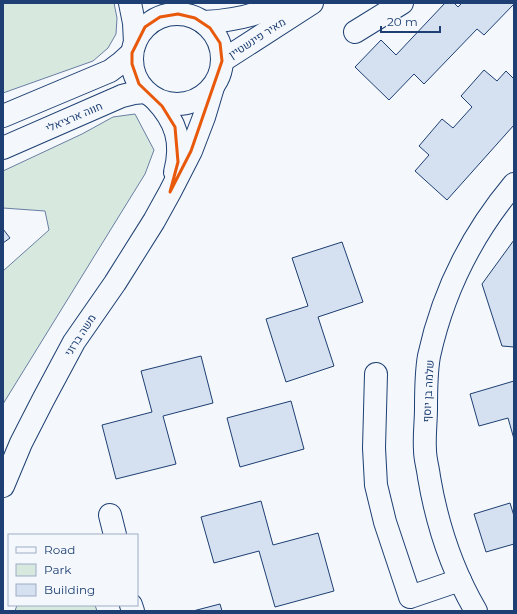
<svg xmlns="http://www.w3.org/2000/svg" width="517" height="614" font-family="Montserrat,Heebo,sans-serif">
  <style>
    .green { fill: #d7e8df; stroke: #687fa3 }
    .building { fill: #d5e0f0; stroke: #1d3f73 }
    .lines { fill: none; stroke-linecap: round; stroke-linejoin: round }
    .minor-casing { stroke: #1d3f73; stroke-width: 24 }
    .minor { stroke: #f4f7fb; stroke-width: 22 }
    .marked { fill: none; stroke: #e8590c; stroke-width: 3; stroke-linejoin: round }
    .labels { text-anchor: middle; stroke-width: 3; stroke-linejoin: round; paint-order: stroke }
    .street-label { font-size: 11px; fill: #1d3f73; stroke: #f4f7fb }
  </style>
  <rect width="100%" height="100%" fill="#f4f7fb"/>
  <g class="green">
    <path d="M3,3H114L117,18L116,34L108,48L93,61L3,93Z"/>
    <path d="M135,114L154,150L145,174L3,404V271L49,230L45,211L3,208V171L82,134L113,117Z"/>
    <path d="M17,605H95L97,611H15Z"/>
  </g>
  <g class="building">
    <path d="M445,3H454L458,7L462,3H514V4L484,35L477,29L424,84L414,74L389,100L355,67L381,40L396,55Z"/>
    <path d="M484,70L497,81L506,71L514,79V125L447,200L415,171L429,155L419,146L442,119L453,128L472,107L461,96Z"/>
    <path d="M3,229L10,238L3,243Z"/>
    <path d="M514,240V347L502,346L482,284Z"/>
    <path d="M342,242L363,302L318,317L334,366L286,382L266,319L308,306L292,258Z"/>
    <path d="M201,356L213,403L163,416L176,464L116,479L102,425L152,412L141,371Z"/>
    <path d="M514,381V439L508,418L479,426L470,394Z"/>
    <path d="M291,401L304,449L240,467L227,418Z"/>
    <path d="M261,501L273,545L318,533L334,591L275,607L259,551L214,563L201,517Z"/>
    <path d="M510,503L514,516V544L486,552L474,514Z"/>
    <path d="M220,604L222,611H193Z"/>
  </g>
  <g class="lines">
    <g class="minor-casing">
      <g id="minor">
        <path d="M130,3L134,23L135,43"/>
        <circle cx="177" cy="59" r="45"/>
        <path d="M203,22C231,21 258,15 283,3"/>
        <path d="M355,32L402,3"/>
        <path d="M222,61L312,3"/>
        <path d="M155,99C176,121 183,142 175,172"/>
        <path d="M3,116L110,71L122,62L132,53"/>
        <path d="M3,148L122,96L134,93L146,92"/>
        <path d="M376,374L374,448L376,485L385,522L410,597L460,580"/>
        <path d="M3,486L21,443L43,400L74,342L115,283L154,221L170,192L191,151L204,117L213,87"/>
        <path d="M110,515L115,535"/>
        <path d="M131,605L133,611"/>
        <path d="M476,611C452,570 437,524 429,477C428,468 425,459 425,450C424,436 426,422 426,408C426,391 426,373 429,356C443,292 472,234 514,184"/>
      </g>
    </g>
    <use href="#minor" class="minor"/>
  </g>
  <path class="marked" d="M178,14L195,18L210,28L220,43L222,61L191,151L170,192L178,162L175,127L162,106L139,84L132,64V53L145,27L160,17Z"/>
  <g class="labels">
    <g class="street-label">
      <text transform="translate(257 38) rotate(-33)" y="4">מאיר פינשטיין</text>
      <text transform="translate(74 117) rotate(-23)" y="4">חווה ארציאלי</text>
      <text transform="translate(80 335) rotate(-57)" y="4">משה ברזני</text>
      <text transform="translate(428 391) rotate(-87)" y="4">שלמה בן יוסף</text>
    </g>
  </g>
  <rect width="517" height="614" fill="none" stroke="#1d3f73" stroke-width="8"/>
  <rect x="8" y="534" width="130" height="72" fill="#f4f7fb" stroke="#9eadc5"/>
  <rect x="16" y="547" width="20" height="6" fill="#f4f7fb" stroke="#9eadc5"/>
  <text x="44" y="554" font-size="12" fill="#1d3f73">Road</text>
  <rect x="16" y="564" width="20" height="12" fill="#d7e8df" stroke="#9eadc5"/>
  <text x="44" y="574" font-size="12" fill="#1d3f73">Park</text>
  <rect x="16" y="584" width="20" height="12" fill="#d5e0f0" stroke="#9eadc5"/>
  <text x="44" y="594" font-size="12" fill="#1d3f73">Building</text>
  <path d="M381 26v6h59v-6" fill="none" stroke="#1d3f73" stroke-width="2"/>
  <text x="387" y="26" font-size="12" fill="#1d3f73" stroke="#f4f7fb" stroke-width="3" paint-order="stroke">20 m</text>
</svg>
